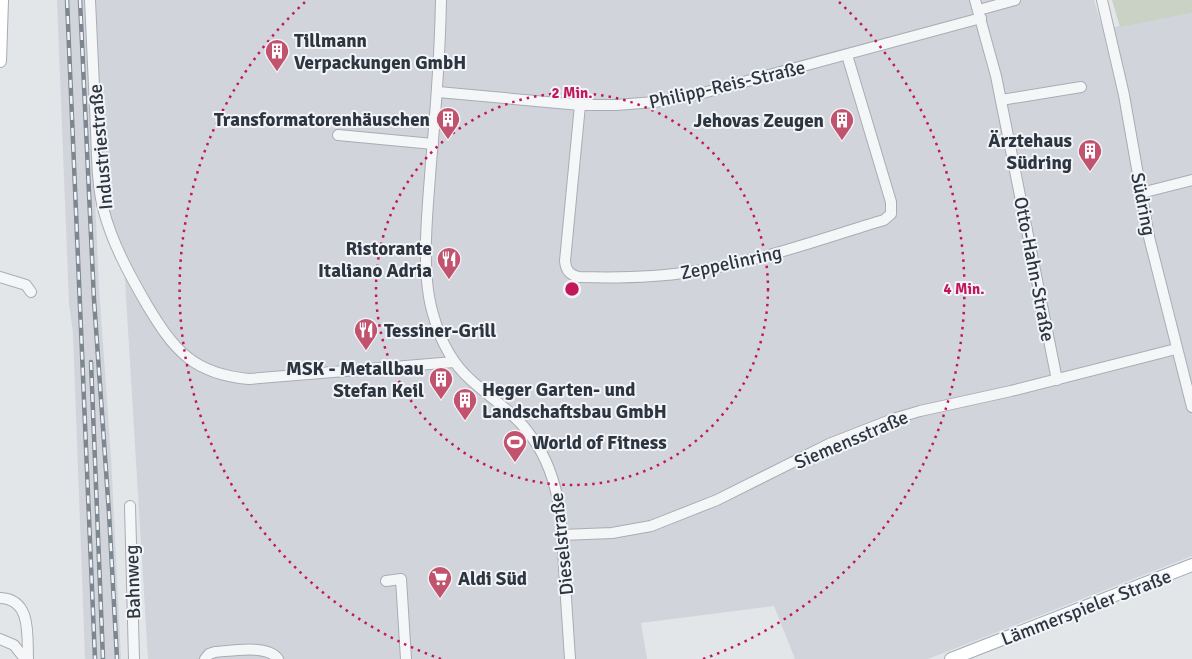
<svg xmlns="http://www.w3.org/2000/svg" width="1192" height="659" font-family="Signika,sans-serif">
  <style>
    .built { fill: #d1d5db }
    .green { fill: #c9d2c4 }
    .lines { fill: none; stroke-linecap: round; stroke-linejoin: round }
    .minor-casing { stroke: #a8adb3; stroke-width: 12 }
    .major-casing { stroke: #a3abb4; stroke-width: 14 }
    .minor { stroke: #f5f6f8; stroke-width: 10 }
    .major { stroke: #fff; stroke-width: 12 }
    .rail-casing { stroke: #7d8791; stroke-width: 4.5 }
    .rail { stroke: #f2f4f7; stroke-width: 2.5; stroke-dasharray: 8; stroke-linecap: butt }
    .ring { fill: none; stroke: #c2185b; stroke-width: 2.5; stroke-dasharray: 2.5 5 }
    .labels { text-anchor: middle; stroke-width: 4; stroke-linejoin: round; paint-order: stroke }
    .poi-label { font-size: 19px; font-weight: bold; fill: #2c3540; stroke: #f2f4f7; text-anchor: start }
    .street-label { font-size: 19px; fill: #2c3540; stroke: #f2f4f7 }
    .centre { fill: #c2185b; stroke: #f2f4f7; stroke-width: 2.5 }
    .ring-label { font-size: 15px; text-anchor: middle; font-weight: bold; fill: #c2185b; stroke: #f2f4f7; stroke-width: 4; stroke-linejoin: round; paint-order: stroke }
  </style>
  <rect width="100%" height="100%" fill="#e2e6e9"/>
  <g class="built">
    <path d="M57,0H86L99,287L111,457L121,659H85L73,333L69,304Z"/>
    <path d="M96,0H1094L1103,29L1192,13V556L928,659H795L774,606L641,623L647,659H148L123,247L106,205L102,181Z"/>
  </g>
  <path class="green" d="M1112,0H1192V13L1120,27Z"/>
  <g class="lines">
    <g class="minor-casing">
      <g id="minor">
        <path d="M90,0C92,43 94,86 96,129C97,155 97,183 103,208C112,243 129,274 147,305C174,350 193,374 249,379L454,362"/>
        <path d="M441,0C440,54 436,108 431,163C428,207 420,271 433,314C440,340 451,363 472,381C491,398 513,412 528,432C560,472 562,520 564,568C566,598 568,629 570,659"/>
        <path d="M975,0L996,76L1057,380"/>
        <path d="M1102,0L1124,95L1149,237L1192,407"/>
        <path d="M979,10L1015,0"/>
        <path d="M438,92L580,105H616L655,102L703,93L981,18"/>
        <path d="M1001,100L1081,87"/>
        <path d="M580,105L565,261C566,271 570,275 579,277C616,278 653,278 689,272C756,263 820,239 884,220L891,214V202L847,55"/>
        <path d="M338,135L433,144"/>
        <path d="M1141,193L1192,180"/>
        <path d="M0,277L26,285L31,292"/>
        <path d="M130,506L134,659"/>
        <path d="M562,535L612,533L651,526L717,500L829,444L893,419L920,411L1011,391L1176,349"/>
        <path d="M386,581L401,579L406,659"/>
        <path d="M0,598C32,599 27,636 28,659"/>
        <path d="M0,639L14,645L25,659"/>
        <path d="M205,659L209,654L215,652C231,651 268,644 278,659"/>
      </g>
    </g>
    <g class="major-casing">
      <g id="major">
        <path d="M0,61L2,0"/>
        <path d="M951,659L1192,565"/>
      </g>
    </g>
    <use href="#minor" class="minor"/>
    <use href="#major" class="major"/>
    <g class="rail-casing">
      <g id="rail">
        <path d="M67,0L95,659"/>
        <path d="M80,0L94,300L109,513L117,659"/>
        <path d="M91,362L103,659"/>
      </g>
    </g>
    <use href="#rail" class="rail"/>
  </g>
  <g class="ring">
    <circle cx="572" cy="289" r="196"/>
    <path d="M441 659A392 392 0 0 1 305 2M839 2A392 392 0 0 1 703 659"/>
  </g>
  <defs>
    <g id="building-pin" transform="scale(1.25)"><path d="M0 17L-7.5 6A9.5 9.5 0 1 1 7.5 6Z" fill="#c2536f" stroke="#f2f4f7"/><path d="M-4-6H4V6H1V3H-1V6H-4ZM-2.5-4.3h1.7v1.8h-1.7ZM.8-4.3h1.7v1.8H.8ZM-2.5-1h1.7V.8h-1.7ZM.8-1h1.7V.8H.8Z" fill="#fff"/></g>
    <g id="restaurant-pin" transform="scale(1.25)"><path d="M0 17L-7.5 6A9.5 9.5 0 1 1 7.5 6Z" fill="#c2536f" stroke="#f2f4f7"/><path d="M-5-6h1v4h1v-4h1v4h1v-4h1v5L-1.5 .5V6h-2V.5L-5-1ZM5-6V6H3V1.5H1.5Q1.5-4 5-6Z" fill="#fff"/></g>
    <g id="stadium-pin" transform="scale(1.25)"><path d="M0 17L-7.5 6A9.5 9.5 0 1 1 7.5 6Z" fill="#c2536f" stroke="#f2f4f7"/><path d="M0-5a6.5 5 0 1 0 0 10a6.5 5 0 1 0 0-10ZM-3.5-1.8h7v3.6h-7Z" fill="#fff"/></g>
    <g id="supermarket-pin" transform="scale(1.25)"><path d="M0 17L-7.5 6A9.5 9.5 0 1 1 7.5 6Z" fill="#c2536f" stroke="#f2f4f7"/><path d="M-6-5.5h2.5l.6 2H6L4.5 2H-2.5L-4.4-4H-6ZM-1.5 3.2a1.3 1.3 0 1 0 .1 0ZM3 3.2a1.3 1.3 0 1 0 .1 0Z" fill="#fff"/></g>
  </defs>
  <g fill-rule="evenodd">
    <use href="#building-pin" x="277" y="51"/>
    <use href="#building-pin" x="448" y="119"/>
    <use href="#building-pin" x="842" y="120"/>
    <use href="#building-pin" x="1090" y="151"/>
    <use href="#restaurant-pin" x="449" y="259"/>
    <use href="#restaurant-pin" x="366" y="330"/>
    <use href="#building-pin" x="441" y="379"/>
    <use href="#building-pin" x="465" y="400"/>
    <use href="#stadium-pin" x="515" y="442"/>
    <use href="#supermarket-pin" x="440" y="578"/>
  </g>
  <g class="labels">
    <g class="poi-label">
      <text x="294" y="47">Tillmann<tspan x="294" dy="22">Verpackungen GmbH</tspan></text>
      <text x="430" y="126" text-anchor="end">Transformatorenhäuschen</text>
      <text x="824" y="127" text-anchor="end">Jehovas Zeugen</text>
      <text x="1072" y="147" text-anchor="end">Ärztehaus<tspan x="1072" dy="22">Südring</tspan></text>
      <text x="432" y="255" text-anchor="end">Ristorante<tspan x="432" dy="22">Italiano Adria</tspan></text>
      <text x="384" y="337">Tessiner-Grill</text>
      <text x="424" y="375" text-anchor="end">MSK - Metallbau<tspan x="424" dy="22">Stefan Keil</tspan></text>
      <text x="482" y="396">Heger Garten- und<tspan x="482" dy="22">Landschaftsbau GmbH</tspan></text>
      <text x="532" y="449">World of Fitness</text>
      <text x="458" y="585">Aldi Süd</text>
    </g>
    <g class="street-label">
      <text transform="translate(727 84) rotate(-13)" y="7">Philipp-Reis-Straße</text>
      <text transform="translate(100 147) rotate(-95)" y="7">Industriestraße</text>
      <text transform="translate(1144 204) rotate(79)" y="7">Südring</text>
      <text transform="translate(731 262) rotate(-12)" y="7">Zeppelinring</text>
      <text transform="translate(1035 269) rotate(79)" y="7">Otto-Hahn-Straße</text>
      <text transform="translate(851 439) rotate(-23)" y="7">Siemensstraße</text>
      <text transform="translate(561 544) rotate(-96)" y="7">Dieselstraße</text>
      <text transform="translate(132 582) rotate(-92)" y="7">Bahnweg</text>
      <text transform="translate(1086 607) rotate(-21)" y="7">Lämmerspieler Straße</text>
    </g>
  </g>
  <circle cx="572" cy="289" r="8" class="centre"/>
  <g class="ring-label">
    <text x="572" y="98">2 Min.</text>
    <text x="964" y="294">4 Min.</text>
  </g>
</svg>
